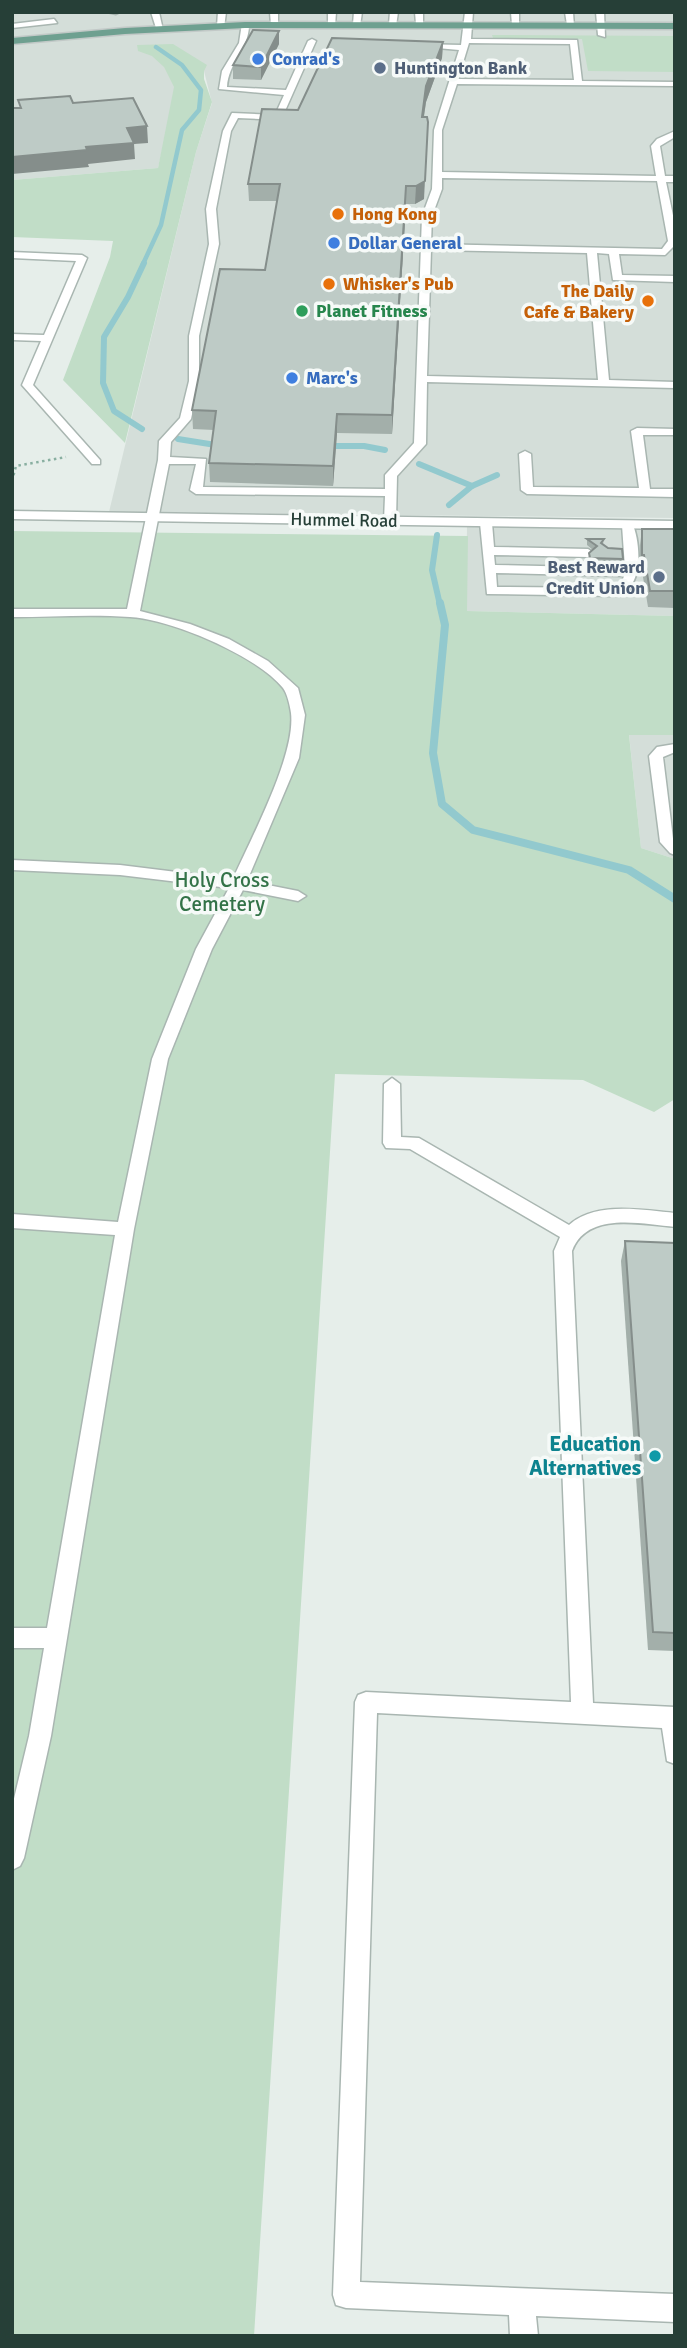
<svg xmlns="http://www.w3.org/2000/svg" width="687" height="2348" font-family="Signika,sans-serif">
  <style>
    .built { fill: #d4ded9 }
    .green { fill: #c1ddc7 }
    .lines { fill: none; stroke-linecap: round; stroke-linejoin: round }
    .stream-far2 { stroke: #92c9ce; stroke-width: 4.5 }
    .stream-far1 { stroke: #92c9ce; stroke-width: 6 }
    .stream { stroke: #92c9ce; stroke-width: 8 }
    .service-casing { stroke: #a9b6b1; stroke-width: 3 }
    .tertiary-casing { stroke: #a9b6b1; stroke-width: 3 }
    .primary-casing { stroke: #c2c9c7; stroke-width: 3 }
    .path { stroke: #89afa1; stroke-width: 2.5; stroke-dasharray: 2.5 3.5; stroke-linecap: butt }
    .service { fill: #fff; fill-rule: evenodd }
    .tertiary { fill: #fff; fill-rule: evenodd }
    .primary { fill: #6ea090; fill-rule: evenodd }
    .wall { fill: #a3afaa }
    .shaded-wall { fill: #858e8b }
    .building { fill: #becbc6; stroke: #858e8b; stroke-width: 2 }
    .shop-dot { fill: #3f7fe0; stroke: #f6faf8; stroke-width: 2.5 }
    .service-dot { fill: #5c6f8a; stroke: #f6faf8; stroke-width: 2.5 }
    .food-dot { fill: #e8710a; stroke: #f6faf8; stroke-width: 2.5 }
    .leisure-dot { fill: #2e9e5b; stroke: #f6faf8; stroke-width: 2.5 }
    .culture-dot { fill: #0f9aa8; stroke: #f6faf8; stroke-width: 2.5 }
    .labels { text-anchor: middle; stroke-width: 7; stroke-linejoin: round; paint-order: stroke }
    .far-shop-label { font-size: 18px; font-weight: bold; fill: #366cbe; stroke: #f6faf8; text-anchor: start }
    .far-service-label { font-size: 18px; font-weight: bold; fill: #4e5e75; stroke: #f6faf8; text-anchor: start }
    .far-food-label { font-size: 18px; font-weight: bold; fill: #c56008; stroke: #f6faf8; text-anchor: start }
    .far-leisure-label { font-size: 18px; font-weight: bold; fill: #27864d; stroke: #f6faf8; text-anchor: start }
    .far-street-label { font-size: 18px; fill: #263f37; stroke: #f6faf8 }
    .park-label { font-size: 21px; fill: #337348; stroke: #f6faf8 }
    .culture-label { font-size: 21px; font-weight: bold; fill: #0d838f; stroke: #f6faf8; text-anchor: end }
  </style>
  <rect width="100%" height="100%" fill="#e6eeea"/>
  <g class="built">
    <path d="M12,12H675V518L109,512L196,152L212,103L204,71L166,66L176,90L158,168L12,180Z"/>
    <path d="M467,526L675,529V616L466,611Z"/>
    <path d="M629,734L675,735V859L641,848Z"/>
  </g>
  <g class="green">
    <path d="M492,35L675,36V72L588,71L582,39L493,38Z"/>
    <path d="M173,44L207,65L204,71V79L212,102L196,152L125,443L63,380L110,257L113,241L12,237V180L158,168L174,87L164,67L152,56L138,51L137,45Z"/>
    <path d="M12,531L468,536L467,611L675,616V735H629L641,848L675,859V1099L654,1112L583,1080L335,1074L254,2336H12Z"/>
  </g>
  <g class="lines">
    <path class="stream-far2" d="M143,264L161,225L182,130L199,110L201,90L182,65L156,47"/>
    <g class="stream-far1">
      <path d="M142,429L114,411L103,383L104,337L128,297L144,263"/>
      <path d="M178,439L222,446"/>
      <path d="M325,446H364L385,450"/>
      <path d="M419,464L472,486L449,505"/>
      <path d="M472,486L497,475"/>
      <path d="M437,535L432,570L440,605"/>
    </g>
    <path class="stream" d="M440,603L445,625L433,753L442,804L473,830L629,870L675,899"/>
    <g class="service-casing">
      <g id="service">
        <path d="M107,12H120L116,14Z"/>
        <path d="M151,12H159L163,30L156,28Z"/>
        <path d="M218,12H226L224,28L217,26Z"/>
        <path d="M270,12H278V27L271,25Z"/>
        <path d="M328,12H336L335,26L328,24Z"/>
        <path d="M354,12H362L360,26L353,24Z"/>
        <path d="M390,12H398L396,26L389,24Z"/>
        <path d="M415,12H423V26L416,24Z"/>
        <path d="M465,12H473L471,39L577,40L582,81L675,82V86L457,84L442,130V172L656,176L651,146L657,139L675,131V137L660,146L665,176H675V182H666L675,225V245L665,255L619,254L622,275L675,276V282L613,280L609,254L597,253L609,380L675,382V388L427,382L426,444L397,476L396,521L390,525L384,521L385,496L196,494L190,490L196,464H169L140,611L190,624L229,639L268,661L298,688L305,715L299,758L247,881L298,891L306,896L298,901L243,890L212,949L168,1059L134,1229L51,1736L24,1858L20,1866L12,1870V1807L29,1736L44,1648H12V1628H47L115,1235L12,1228V1214L118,1222L152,1059L196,949L229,888L120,875L12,870V860L120,865L233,879C251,838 296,755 291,713C290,706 287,693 283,688C257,656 171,619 130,617C91,614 51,617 12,617V609H127L158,460L159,441L180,418L189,381V336L209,244L206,209L223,131L232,113L275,115L284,95L219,89L222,71L239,43L242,23L249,25C249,49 228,63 227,87L286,90L308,41L312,39L316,41L281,120L238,118L231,131L216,209L219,244L199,336V381L191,419L171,442L170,457L206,459L203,487L385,489V475L414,443L422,216L432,189L434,130L459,50L415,46L419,44L461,45ZM469,43L570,44L574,80L458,79ZM442,178L657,181L668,241L662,249L431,244L432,216L442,189ZM431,250L587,253L598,380L427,376Z"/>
        <path d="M511,12H519V27L512,25Z"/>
        <path d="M565,12H573L574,27L567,25Z"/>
        <path d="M596,12H604L605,37L598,35Z"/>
        <path d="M54,19L57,23L12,28V24Z"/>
        <path d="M12,252L82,255L87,258L33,385L100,460V464H92L22,385L41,341L12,340V334L44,335L76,261L12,258Z"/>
        <path d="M637,428L675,429V435H643L650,489H675V497L527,494L521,490L519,454L525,451L531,454L533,487L639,488L631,431Z"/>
        <path d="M486,519L492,523L494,547L588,549L594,553L588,557L494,555L495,565L625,568L622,525L632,522C641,544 644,588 617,596L487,594L480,523ZM496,573L624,576L621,585L615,588L497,587Z"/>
        <path d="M675,744V752L663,757L675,855L670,853L660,842L649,756L657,747Z"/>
        <path d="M392,1078L400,1084L401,1137L419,1138L569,1225C596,1201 642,1210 675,1213V1227C641,1224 587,1211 572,1251L593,1703L675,1707V1764L667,1761L662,1728L377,1713L360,2282L675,2294V2322L536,2316L538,2336H510L509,2315L346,2308L336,2305L333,2295L355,1702L358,1695L366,1692L571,1702L554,1251L560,1237L410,1149L386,1148L383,1143L384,1084Z"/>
      </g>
    </g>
    <g class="tertiary-casing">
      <path id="tertiary" d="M12,511L675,521V529L12,519Z"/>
    </g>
    <g class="primary-casing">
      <path id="primary" d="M245,22L675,23V29L245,28L125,34L12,44V38L125,28Z"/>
    </g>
    <path class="path" d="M12,481L16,466L66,457"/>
    <use href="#service" class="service"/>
    <use href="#tertiary" class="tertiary"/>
    <use href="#primary" class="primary"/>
  </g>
  <g class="wall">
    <path d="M279,31V44L261,80L233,79V65Z"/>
    <path d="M443,42L442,58L426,102L424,117V199L415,204H406L392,434L337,433L333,486L210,482L209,463L214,430L193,429L192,410L265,270L277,201H249L248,184L298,110Z"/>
    <path d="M642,529H675V608L648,607L642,571H639L640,545Z"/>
    <path d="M587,539H604L603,544L623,559L622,565H589V553L593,550L587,545Z"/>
    <path d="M625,1241L675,1243V1651L648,1650L621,1261Z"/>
  </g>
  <g class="shaded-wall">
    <path d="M279,31V44L261,80V67Z"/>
    <path d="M443,42L442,58L426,102L421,134L422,117L426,86Z"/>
    <path d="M428,122L424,199L415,204L416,186Z"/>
    <path d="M147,126L148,143L134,144L135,159L88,164L89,167L12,174V157L86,147L127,128Z"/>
    <path d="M406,186V204L392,434V415Z"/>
    <path d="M337,414V433L333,486V466Z"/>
  </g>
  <g class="building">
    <path d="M253,30L279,31L261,67L233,65Z"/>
    <path d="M332,38L443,42L426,86L422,117H427L428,122L425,181L416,186H406L392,415L337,414L333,466L209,463L216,411L192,410L220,269L265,270L280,184H248L262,109L298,110Z"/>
    <path d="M70,96L73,103L133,98L147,126L127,128L134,143L86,147L87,150L12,157V108H21L18,100Z"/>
    <path d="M642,529H675V591H650L644,555H642Z"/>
    <path d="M587,539H604L601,543L608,548L622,549L623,559L590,558L589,553L597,546Z"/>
    <path d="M625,1241L675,1243V1633L653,1632Z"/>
  </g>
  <g class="shop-dot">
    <circle cx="258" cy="59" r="7"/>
    <circle cx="334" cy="243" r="7"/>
    <circle cx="292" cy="378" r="7"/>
  </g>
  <g class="service-dot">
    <circle cx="380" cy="68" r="7"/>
    <circle cx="659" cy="577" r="7"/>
  </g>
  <g class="food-dot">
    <circle cx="338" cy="214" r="7"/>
    <circle cx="329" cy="284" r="7"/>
    <circle cx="648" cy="301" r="7"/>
  </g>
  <circle class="leisure-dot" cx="302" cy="311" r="7"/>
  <circle class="culture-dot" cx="655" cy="1456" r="7"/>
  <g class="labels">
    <g class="far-shop-label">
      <text x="272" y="65">Conrad's</text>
      <text x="348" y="249">Dollar General</text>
      <text x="306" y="384">Marc's</text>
    </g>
    <g class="far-service-label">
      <text x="394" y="74">Huntington Bank</text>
      <text x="645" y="573" text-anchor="end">Best Reward<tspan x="645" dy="21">Credit Union</tspan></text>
    </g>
    <g class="far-food-label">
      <text x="352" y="220">Hong Kong</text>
      <text x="343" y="290">Whisker's Pub</text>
      <text x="634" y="297" text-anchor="end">The Daily<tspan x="634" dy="21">Cafe &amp; Bakery</tspan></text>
    </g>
    <g class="far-leisure-label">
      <text x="316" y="317">Planet Fitness</text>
    </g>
    <g class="far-street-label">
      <text transform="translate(344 520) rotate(1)" y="6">Hummel Road</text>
    </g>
    <g class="park-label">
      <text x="222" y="887">Holy Cross<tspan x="222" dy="24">Cemetery</tspan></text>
    </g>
    <g class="culture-label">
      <text x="641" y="1451">Education<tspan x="641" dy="24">Alternatives</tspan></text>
    </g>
  </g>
  <rect width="687" height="2348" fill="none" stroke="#263f37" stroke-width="28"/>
</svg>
